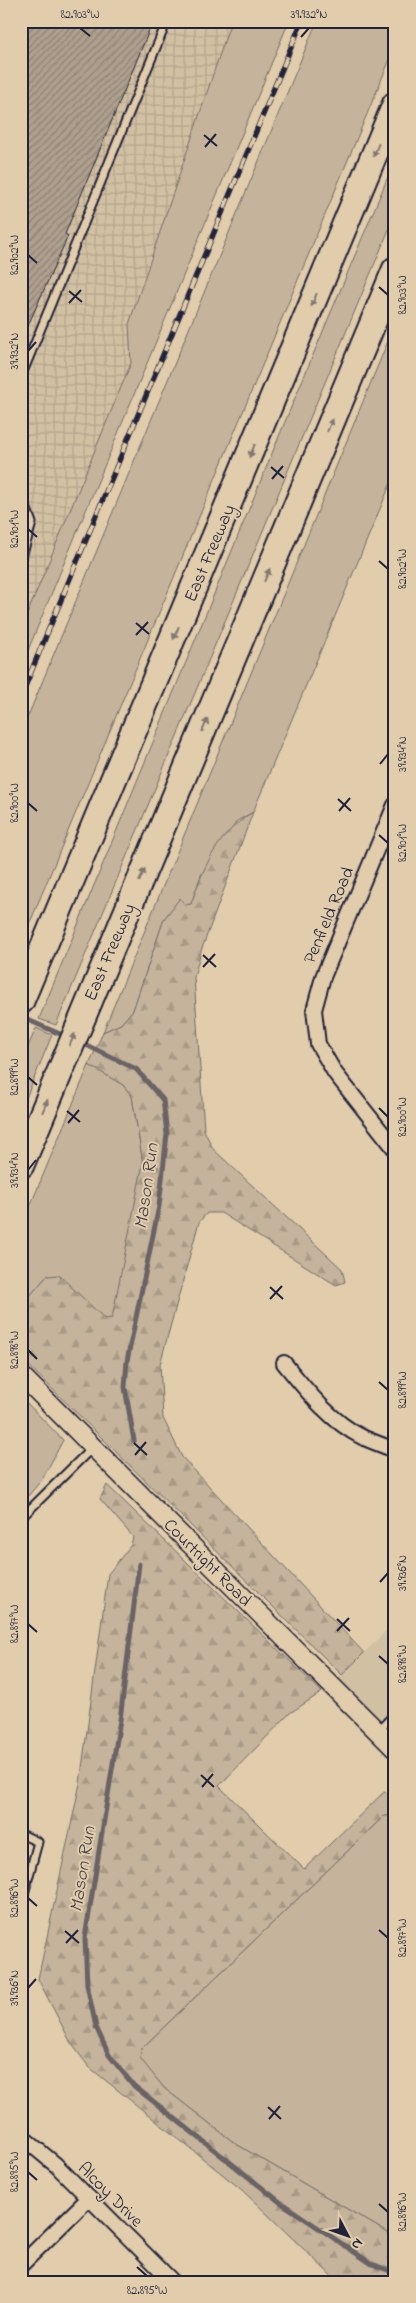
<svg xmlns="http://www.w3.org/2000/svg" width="416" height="2303" font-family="'Indie Flower',sans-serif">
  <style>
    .built { fill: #d2c0a2 }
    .industrial { fill: url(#industrial-grid) }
    .grass { fill: #c5b49b; stroke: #746b6b }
    .forest { fill: url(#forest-firs); stroke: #746b6b }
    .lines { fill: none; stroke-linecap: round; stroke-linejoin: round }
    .stream { stroke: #6b6365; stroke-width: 5 }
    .building { fill: url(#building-hatch); stroke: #22223b }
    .service-casing { stroke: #22223b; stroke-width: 11 }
    .minor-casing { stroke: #22223b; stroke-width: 18 }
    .tertiary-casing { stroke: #22223b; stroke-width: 21 }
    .motorway-casing { stroke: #22223b; stroke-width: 29 }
    .service { stroke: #e1cdab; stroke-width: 7 }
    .minor { stroke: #e1cdab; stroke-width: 14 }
    .tertiary { stroke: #e1cdab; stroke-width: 18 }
    .motorway { stroke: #e1cdab; stroke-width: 25 }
    .rail-casing { stroke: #22223b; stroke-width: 5.5 }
    .rail { stroke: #e1cdab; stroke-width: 4; stroke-dasharray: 11; stroke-linecap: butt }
    .oneway { fill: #827873 }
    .ticks { fill: none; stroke: #22223b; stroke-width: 2 }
    .labels { text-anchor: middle; stroke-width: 4; stroke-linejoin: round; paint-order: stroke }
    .street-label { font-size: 18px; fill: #22223b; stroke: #e1cdab }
    .water-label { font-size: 19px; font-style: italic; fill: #403d4c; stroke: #e1cdab }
    .neatline { fill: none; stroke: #22223b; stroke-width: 2 }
    .ticks-label { font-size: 12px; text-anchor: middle; fill: #22223b }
  </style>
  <defs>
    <pattern id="industrial-grid" width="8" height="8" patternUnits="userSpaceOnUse" patternTransform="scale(1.25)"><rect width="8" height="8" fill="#d2c0a2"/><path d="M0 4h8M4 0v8" fill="none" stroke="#b4a58c"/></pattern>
    <pattern id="forest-firs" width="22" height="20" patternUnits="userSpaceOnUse" patternTransform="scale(1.25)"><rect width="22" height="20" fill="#c5b49b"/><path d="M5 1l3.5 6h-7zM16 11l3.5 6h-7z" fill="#a99a86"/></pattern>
    <pattern id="building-hatch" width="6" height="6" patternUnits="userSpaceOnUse" patternTransform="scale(1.25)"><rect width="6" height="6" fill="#afa08e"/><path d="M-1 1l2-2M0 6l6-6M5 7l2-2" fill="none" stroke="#8e8275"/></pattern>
  </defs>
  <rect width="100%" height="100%" fill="#e1cdab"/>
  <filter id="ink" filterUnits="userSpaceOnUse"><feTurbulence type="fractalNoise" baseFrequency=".02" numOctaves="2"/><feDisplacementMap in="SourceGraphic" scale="10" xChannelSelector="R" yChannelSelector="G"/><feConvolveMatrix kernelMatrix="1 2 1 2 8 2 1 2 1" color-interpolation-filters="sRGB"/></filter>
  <g filter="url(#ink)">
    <path class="built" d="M395,1622V1747L332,1685Z"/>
    <path class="industrial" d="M21,21H231L129,324L131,363L21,629Z"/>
    <g class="grass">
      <path d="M231,21H289L21,667V629L131,363L129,324Z"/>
      <path d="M317,21H395V47L21,944V733Z"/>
      <path d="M395,160V215L56,1025L39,1019L287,417Z"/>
      <path d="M395,324V473L253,812L237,821L201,875L191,904L185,906L180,899L164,919L133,1010L121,1024L103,1032Z"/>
      <path d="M36,1028L52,1035L21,1110V1063Z"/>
      <path d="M89,1065L123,1085L132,1096L143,1164L117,1301L112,1318L105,1320L59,1276H47L21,1306V1228Z"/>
      <path d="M21,1397L63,1440L43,1478L24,1501H21Z"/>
      <path d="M395,1815V2237L236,2144L164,2088L140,2059L142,2048L384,1816Z"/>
    </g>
    <g class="forest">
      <path d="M253,812L201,951L194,977L204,1130L213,1149L342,1269L345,1282L336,1285L221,1213H207L199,1222L160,1364L163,1418L182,1457L364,1653L342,1675L21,1358V1306L47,1276L59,1275L105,1319L112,1318L143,1163L132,1096L123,1085L89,1065L103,1032L121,1024L133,1010L164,919L180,898L185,905L191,904C204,866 218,833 253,812Z"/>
      <path d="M107,1485L322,1692L290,1713L219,1786L304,1869L384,1792L395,1794V1815L384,1816L142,2048L140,2058L164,2088L236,2144L395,2237V2282H338L242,2190L89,2067L71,2043L38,1979L80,1783L108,1574L131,1545L133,1537L100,1499Z"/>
    </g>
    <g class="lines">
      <g class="stream">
        <path d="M21,1017L67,1037"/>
        <path d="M80,1042L136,1069L163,1100L167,1134L159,1206L127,1361L125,1387L134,1441"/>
        <path d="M139,1564L120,1720L85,1938L87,1985L96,2027L109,2055L134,2086L280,2202L372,2264L395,2273"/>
      </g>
    </g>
    <path class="building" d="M25,21H153L65,234L68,236L21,341V29Z"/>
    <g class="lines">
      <g class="service-casing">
        <g id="service">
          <path d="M21,377L167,21"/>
          <path d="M21,493L32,523L21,560"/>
          <path d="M21,1518L93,1447"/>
          <path d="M378,1731L395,1714"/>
          <path d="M21,1834L38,1842L21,1905"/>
        </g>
      </g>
      <g class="minor-casing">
        <g id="minor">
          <path d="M395,805L323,977L314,1010L318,1044L335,1073L395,1149"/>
          <path d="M284,1363C307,1391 330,1421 362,1437C373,1442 384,1446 395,1450"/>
          <path d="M21,2136L56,2165L173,2282"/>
          <path d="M21,2265L89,2198"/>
        </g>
      </g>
      <g class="tertiary-casing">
        <path id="tertiary" d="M21,1375L395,1749"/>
      </g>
      <g class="motorway-casing">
        <g id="motorway">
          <path d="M21,1001L395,105"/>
          <path d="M21,1165L395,270"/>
        </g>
      </g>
      <use href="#service" class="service"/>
      <use href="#minor" class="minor"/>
      <use href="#tertiary" class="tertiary"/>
      <use href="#motorway" class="motorway"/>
      <g class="rail-casing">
        <path id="rail" d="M21,696L302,21"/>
      </g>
      <use href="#rail" class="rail"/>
    </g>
    <defs><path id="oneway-solid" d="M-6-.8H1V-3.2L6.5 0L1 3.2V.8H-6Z" transform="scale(1.25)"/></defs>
    <g class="oneway">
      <use href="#oneway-solid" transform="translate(376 150) rotate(112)"/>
      <use href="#oneway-solid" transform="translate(314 300) rotate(112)"/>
      <use href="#oneway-solid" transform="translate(330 425) rotate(-67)"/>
      <use href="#oneway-solid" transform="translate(252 451) rotate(113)"/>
      <use href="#oneway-solid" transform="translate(267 575) rotate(-67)"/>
      <use href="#oneway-solid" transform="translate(176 633) rotate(113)"/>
      <use href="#oneway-solid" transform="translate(205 725) rotate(-67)"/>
      <use href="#oneway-solid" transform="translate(142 875) rotate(-67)"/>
      <use href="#oneway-solid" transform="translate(72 1040) rotate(-67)"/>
      <use href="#oneway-solid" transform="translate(45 1106) rotate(-68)"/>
    </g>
  </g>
  <path class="ticks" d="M80,28L90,36M301,37L309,28M204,135L217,146M205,147L216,134M28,255L37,263M379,287L388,295M69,291L82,302M69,303L81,290M28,351L36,342M271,467L284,478M272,479L283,466M28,529L37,537M379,561L388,569M136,623L149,634M136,635L148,622M380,764L388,754M338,799L351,811M28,803L37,811M339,811L350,798M379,835L388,843M203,955L216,967M203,967L215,954M28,1077L37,1085M379,1108L388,1117M67,1111L80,1122M68,1123L79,1110M28,1170L36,1160M270,1287L283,1299M270,1299L282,1286M28,1350L37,1359M379,1382L388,1390M134,1443L147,1455M135,1455L146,1442M380,1582L388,1573M337,1619L350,1631M28,1624L37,1632M337,1631L349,1618M379,1656L388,1664M201,1775L214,1787M202,1787L213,1774M28,1898L37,1906M379,1930L388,1938M65,1931L79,1943M66,1943L78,1930M28,1988L36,1979M268,2107L281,2119M269,2119L280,2106M28,2172L37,2180M379,2204L388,2212M137,2267L147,2276"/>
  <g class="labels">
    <g class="street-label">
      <text transform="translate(209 553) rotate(-67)" y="6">East Freeway</text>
      <text transform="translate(328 915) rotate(-67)" y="6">Penfield Road</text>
      <text transform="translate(109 952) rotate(-67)" y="6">East Freeway</text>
      <text transform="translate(208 1562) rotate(45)" y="6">Courtright Road</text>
      <text transform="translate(111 2194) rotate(45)" y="6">Alcoy Drive</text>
    </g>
    <g class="water-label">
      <text transform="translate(145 1186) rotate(-82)" y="7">Mason Run</text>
      <text transform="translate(81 1869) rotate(-81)" y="7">Mason Run</text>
    </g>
  </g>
  <rect width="416" height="2303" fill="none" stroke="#e1cdab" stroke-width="55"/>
  <g transform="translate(348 2236) rotate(131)" stroke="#e1cdab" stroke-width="4" paint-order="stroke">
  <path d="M0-4L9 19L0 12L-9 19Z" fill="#22223b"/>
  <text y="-8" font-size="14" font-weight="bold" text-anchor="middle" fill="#22223b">N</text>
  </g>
  <rect x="28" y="28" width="360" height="2248" class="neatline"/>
  <g class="ticks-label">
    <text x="80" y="18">82.903°W</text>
    <text x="309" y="18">39.932°N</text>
    <text transform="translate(14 255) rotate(-90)" y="4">82.902°W</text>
    <text transform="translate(402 295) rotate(-90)" y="4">82.903°W</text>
    <text transform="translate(14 351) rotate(-90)" y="4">39.932°N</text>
    <text transform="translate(14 529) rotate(-90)" y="4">82.901°W</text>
    <text transform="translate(402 569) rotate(-90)" y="4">82.902°W</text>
    <text transform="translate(402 754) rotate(-90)" y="4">39.934°N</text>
    <text transform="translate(14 803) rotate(-90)" y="4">82.900°W</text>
    <text transform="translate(402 843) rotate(-90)" y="4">82.901°W</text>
    <text transform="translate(14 1077) rotate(-90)" y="4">82.899°W</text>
    <text transform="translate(402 1117) rotate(-90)" y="4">82.900°W</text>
    <text transform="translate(14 1170) rotate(-90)" y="4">39.934°N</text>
    <text transform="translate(14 1350) rotate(-90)" y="4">82.898°W</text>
    <text transform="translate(402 1390) rotate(-90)" y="4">82.899°W</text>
    <text transform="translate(402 1573) rotate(-90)" y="4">39.936°N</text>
    <text transform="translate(14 1624) rotate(-90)" y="4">82.897°W</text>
    <text transform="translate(402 1664) rotate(-90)" y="4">82.898°W</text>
    <text transform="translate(14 1898) rotate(-90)" y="4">82.896°W</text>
    <text transform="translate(402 1938) rotate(-90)" y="4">82.897°W</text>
    <text transform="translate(14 1988) rotate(-90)" y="4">39.936°N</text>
    <text transform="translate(14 2172) rotate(-90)" y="4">82.895°W</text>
    <text transform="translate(402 2212) rotate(-90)" y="4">82.896°W</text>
    <text x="147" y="2294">82.895°W</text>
  </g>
</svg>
